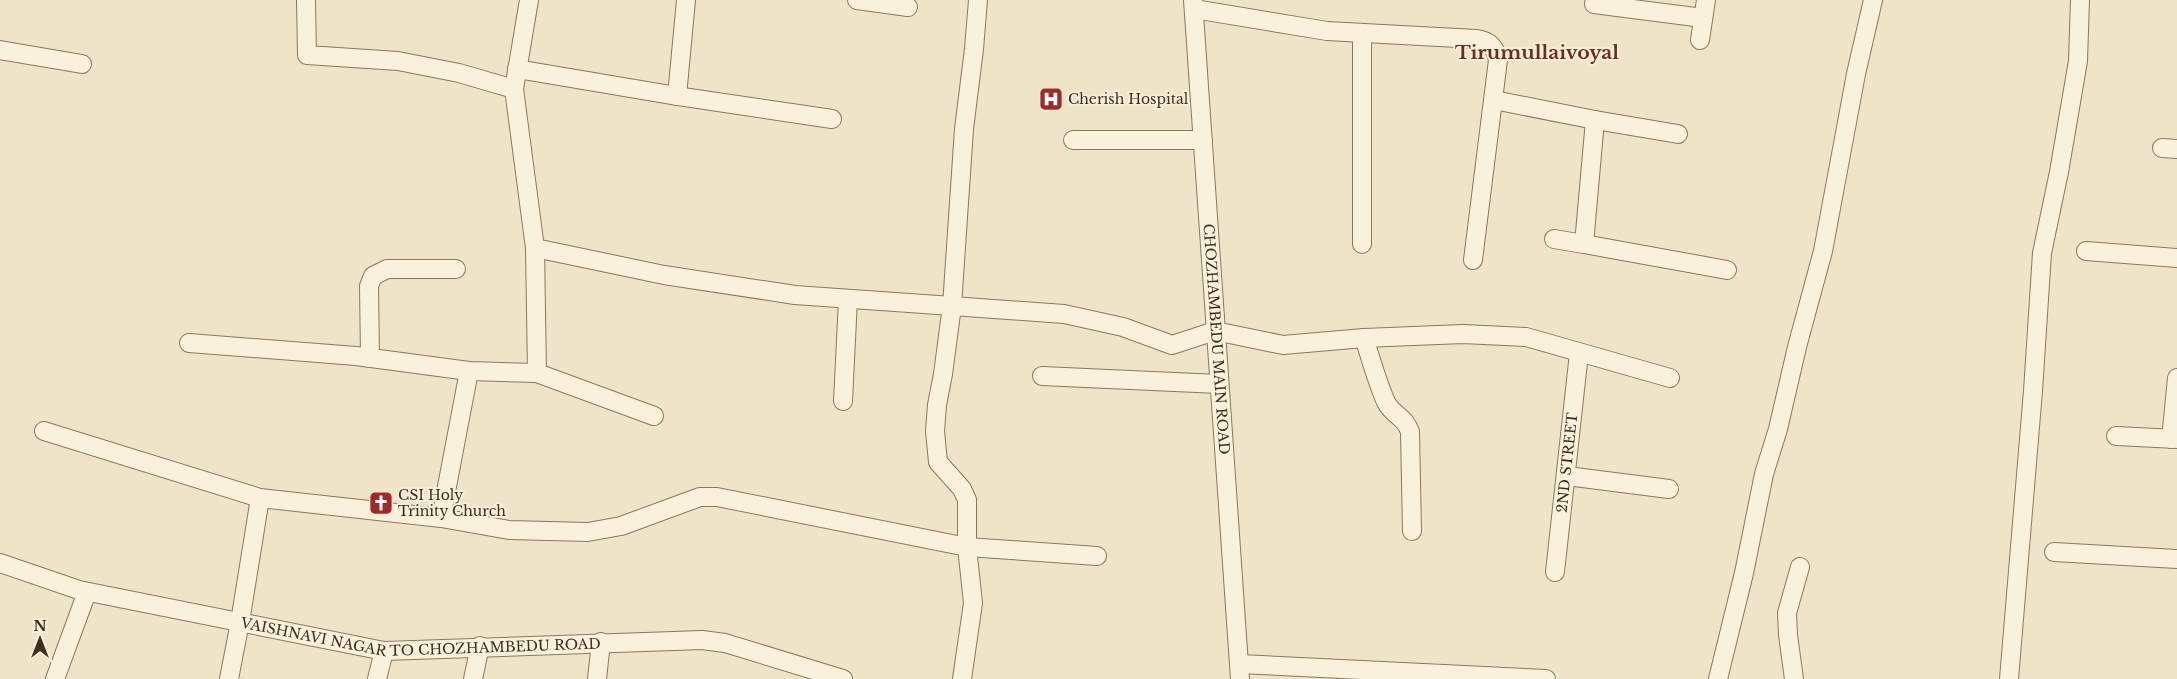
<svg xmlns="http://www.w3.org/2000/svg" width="2177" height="679" font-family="'Libre Baskerville',serif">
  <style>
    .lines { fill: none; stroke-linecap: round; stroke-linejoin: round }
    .minor-casing { stroke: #8d765c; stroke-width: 20 }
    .minor { stroke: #faf1dc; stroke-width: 18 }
    .labels { text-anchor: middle; stroke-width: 4; stroke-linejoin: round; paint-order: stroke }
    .poi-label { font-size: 14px; fill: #3d2e20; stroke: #f7eed8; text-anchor: start }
    .street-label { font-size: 14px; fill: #3d2e20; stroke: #f7eed8 }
    .district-label { font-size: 19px; font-weight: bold; fill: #6b2e1e; stroke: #f7eed8 }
  </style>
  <rect width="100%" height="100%" fill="#f0e4c8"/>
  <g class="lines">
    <g class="minor-casing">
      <g id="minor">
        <path d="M306,0L307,55L398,61L459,73L514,89"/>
        <path d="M529,0L514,89L535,248L664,275L795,295L952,306L964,129L974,49L978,0"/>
        <path d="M857,0L908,7"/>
        <path id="s1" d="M1193,0L1240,679"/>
        <path d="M1594,4L1703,18"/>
        <path d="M1194,9L1327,31L1476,39C1490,41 1495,47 1498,60L1473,260"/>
        <path d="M1362,34V244"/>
        <path d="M1700,40L1706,0"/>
        <path d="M0,50L82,64"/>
        <path d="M517,69L677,96L832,119"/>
        <path d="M677,96L686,0"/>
        <path d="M1494,100L1595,120L1678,134"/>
        <path d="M1595,120L1584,244L1727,270"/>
        <path d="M1073,140H1203"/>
        <path d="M2162,148L2177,149"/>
        <path d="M1554,239L1584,244"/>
        <path d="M2086,251L2177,258"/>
        <path d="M1364,338C1371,359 1377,382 1386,402C1393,416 1405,416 1410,432L1412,531"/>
        <path d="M189,343L356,356L469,371L537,373L535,248"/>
        <path d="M370,358L369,286L373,276L387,269H456"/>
        <path d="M537,373L654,416"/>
        <path d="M1042,376L1219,384"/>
        <path d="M843,401L848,299"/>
        <path d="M44,431L260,498L441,518L509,530L588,532L621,526L700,497H717L967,547L1097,556"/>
        <path d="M2116,436L2177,439"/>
        <path d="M2171,439L2177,378"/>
        <path d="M1567,476L1669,489"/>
        <path d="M441,518L469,371"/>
        <path d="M2054,552L2177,559"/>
        <path id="s2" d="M0,563L79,590L384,651L702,640L725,643L843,679"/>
        <path id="s3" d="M1555,572L1579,353"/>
        <path d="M1239,664L1546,679"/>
        <path d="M55,679L87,592"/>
        <path d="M229,679L240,622L260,498"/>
        <path d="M377,679L384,651"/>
        <path d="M473,679L480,646"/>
        <path d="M597,679L601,642"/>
        <path d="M962,679L973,603L967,547V500L962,489L938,462L935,431L937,405L943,374L952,306L1064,314L1123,327L1172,345L1215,331L1283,345L1364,338L1463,334L1526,337L1670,378"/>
        <path d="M1718,679L1744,573L1764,474L1778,429L1797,347L1823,251L1856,74L1873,0"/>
        <path d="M1794,679L1788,635L1787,613L1800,567"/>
        <path d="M2009,679L2033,391L2042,253L2059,172L2078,61L2080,0"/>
      </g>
    </g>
    <use href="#minor" class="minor"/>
  </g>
  <defs>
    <g id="hospital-square" transform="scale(1.25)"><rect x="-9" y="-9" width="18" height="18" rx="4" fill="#9e2a2b" stroke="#f7eed8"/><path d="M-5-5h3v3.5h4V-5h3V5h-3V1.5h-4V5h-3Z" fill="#fff"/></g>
    <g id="church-square" transform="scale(1.25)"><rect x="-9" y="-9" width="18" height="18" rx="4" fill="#9e2a2b" stroke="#f7eed8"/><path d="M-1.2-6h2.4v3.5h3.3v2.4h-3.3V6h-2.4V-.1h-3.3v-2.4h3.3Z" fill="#fff"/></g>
  </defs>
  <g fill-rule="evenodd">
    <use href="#hospital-square" x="1051" y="99"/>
    <use href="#church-square" x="381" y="503"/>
  </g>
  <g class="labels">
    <g class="poi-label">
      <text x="1068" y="104">Cherish Hospital</text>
      <text x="398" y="500">CSI Holy<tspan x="398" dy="16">Trinity Church</tspan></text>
    </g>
    <g class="street-label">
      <text dy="5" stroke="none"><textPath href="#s1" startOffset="340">CHOZHAMBEDU MAIN ROAD</textPath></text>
      <text dy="5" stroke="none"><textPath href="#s3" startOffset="110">2ND STREET</textPath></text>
      <text dy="5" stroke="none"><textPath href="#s2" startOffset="430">VAISHNAVI NAGAR TO CHOZHAMBEDU ROAD</textPath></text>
    </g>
    <g class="district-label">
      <text x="1537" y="59">Tirumullaivoyal</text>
    </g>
  </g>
  <g transform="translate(40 639)" stroke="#f7eed8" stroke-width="4" paint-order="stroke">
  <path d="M0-4L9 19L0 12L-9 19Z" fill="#3d2e20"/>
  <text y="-8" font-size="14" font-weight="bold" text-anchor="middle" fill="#3d2e20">N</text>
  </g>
</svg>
